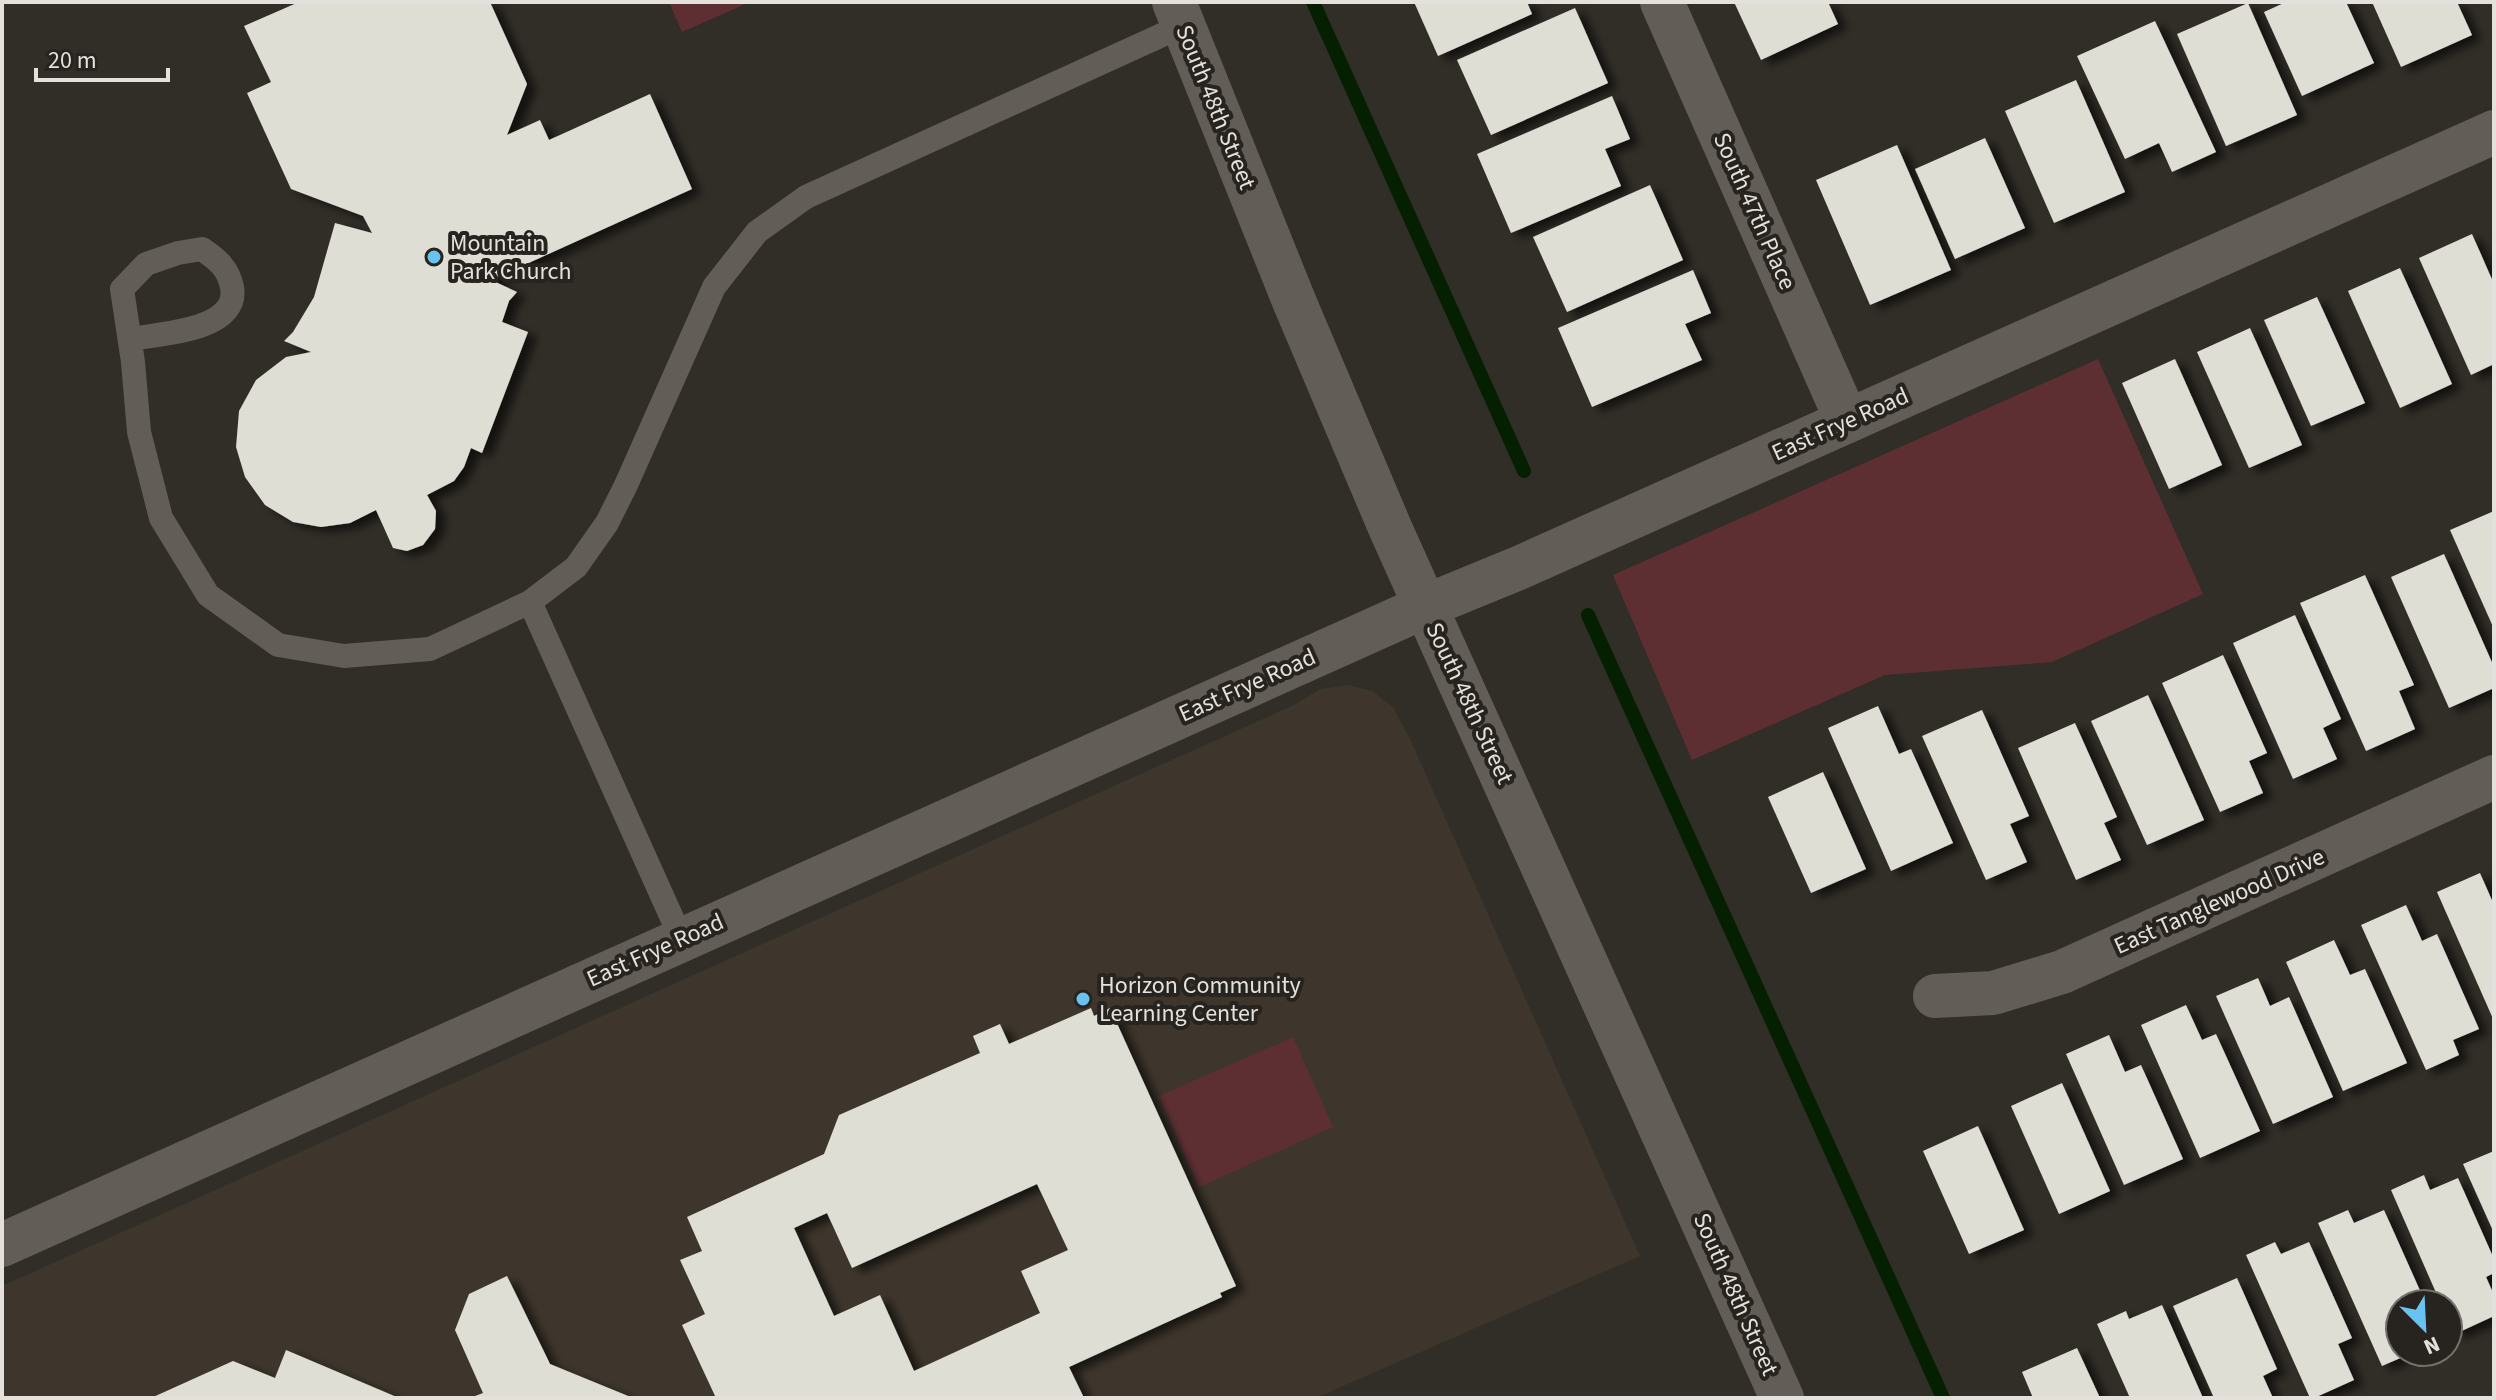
<svg xmlns="http://www.w3.org/2000/svg" width="2496" height="1400" font-family="'Source Sans 3',sans-serif">
  <style>
    .built { fill: #3e362c }
    .green { fill: #5d2f33 }
    .lines { fill: none; stroke-linecap: round; stroke-linejoin: round }
    .stream { stroke: #052000; stroke-width: 14 }
    .building { fill: #deded5; fill-rule: evenodd; filter: url(#shadow) }
    .lane { stroke: #625e57; stroke-width: 24 }
    .street { stroke: #625e57; stroke-width: 44 }
    .secondary { stroke: #625e57; stroke-width: 44 }
    .poi-dot { fill: #69c3f1; stroke: #27231e; stroke-width: 3 }
    .labels { text-anchor: middle; stroke-width: 8; stroke-linejoin: round; paint-order: stroke }
    .street-label { font-size: 24px; fill: #e4e1dd; stroke: #27231e }
    .poi-label { font-size: 24px; fill: #e4e1dd; stroke: #27231e; text-anchor: start }
  </style>
  <defs>
    <filter id="shadow"><feDropShadow dx="9" dy="5" stdDeviation="4" flood-color="#0009"/></filter>
  </defs>
  <rect width="100%" height="100%" fill="#312d27"/>
  <path class="built" d="M1348,685L1372,691L1393,707L1411,741L1640,1256L1316,1398H2V1286L1294,705L1320,689Z"/>
  <g class="green">
    <path d="M669,2H750L682,32Z"/>
    <path d="M2098,359L2203,594L2052,662L1885,675L1692,760L1613,575Z"/>
    <path d="M1293,1037L1333,1127L1199,1187L1159,1096Z"/>
  </g>
  <g class="lines">
    <g class="stream">
      <path d="M1313,2L1524,471"/>
      <path d="M1588,615L1943,1398"/>
    </g>
  </g>
  <g class="building">
    <path d="M299,2H490L527,84L507,135L540,120L549,140L650,94L692,189L491,280L517,292L509,301L502,322L528,332L482,453L471,448L464,467L454,481L427,495L436,511L435,529L423,545L407,551L393,548L376,510L350,523L321,527L293,522L265,505L245,477L236,447L239,411L256,380L286,357L311,352L284,341L293,332L314,297L335,223L372,233L363,216L291,189L247,93L271,82L244,26Z"/>
    <path d="M1414,2H1527L1532,14L1438,56Z"/>
    <path d="M1734,2H1828L1838,24L1761,60Z"/>
    <path d="M2286,2H2346L2374,63L2302,96L2264,12Z"/>
    <path d="M2372,2H2457L2472,35L2401,67Z"/>
    <path d="M2248,3L2297,115L2226,146L2177,34Z"/>
    <path d="M1575,8L1608,83L1491,135L1457,60Z"/>
    <path d="M2155,21L2216,152L2172,172L2159,143L2125,159L2077,56Z"/>
    <path d="M2076,80L2125,192L2054,223L2005,111Z"/>
    <path d="M1612,96L1630,139L1605,149L1621,186L1511,233L1477,154Z"/>
    <path d="M1985,138L2025,228L1955,259L1915,169Z"/>
    <path d="M1897,145L1951,270L1870,305L1816,180Z"/>
    <path d="M1650,185L1683,260L1567,312L1533,237Z"/>
    <path d="M2472,234L2494,284V364L2471,375L2419,258Z"/>
    <path d="M2400,268L2452,384L2400,408L2348,291Z"/>
    <path d="M1693,270L1711,313L1685,324L1702,360L1592,407L1558,328Z"/>
    <path d="M2317,297L2365,403L2311,426L2264,320Z"/>
    <path d="M2250,328L2302,445L2249,468L2197,352Z"/>
    <path d="M2175,359L2222,465L2169,489L2122,383Z"/>
    <path d="M2494,511V629L2450,530Z"/>
    <path d="M2444,554L2494,667V688L2449,708L2391,577Z"/>
    <path d="M2365,575L2414,685L2399,691L2415,729L2366,751L2300,603Z"/>
    <path d="M2295,615L2341,719L2323,728L2337,759L2293,779L2233,643Z"/>
    <path d="M2223,655L2267,753L2249,761L2263,793L2220,812L2162,683Z"/>
    <path d="M2148,695L2204,820L2147,845L2091,721Z"/>
    <path d="M1878,706L1899,754L1911,749L1953,843L1891,871L1828,728Z"/>
    <path d="M1982,710L2029,816L2010,824L2027,862L1986,880L1922,736Z"/>
    <path d="M2075,723L2117,817L2104,823L2121,860L2076,880L2018,748Z"/>
    <path d="M1823,772L1866,869L1811,893L1768,797Z"/>
    <path d="M2480,873L2494,905V1021L2437,892Z"/>
    <path d="M2406,905L2422,941L2437,934L2479,1029L2453,1040L2459,1055L2426,1070L2361,925Z"/>
    <path d="M2334,940L2350,975L2365,969L2407,1063L2343,1091L2286,962Z"/>
    <path d="M2258,978L2270,1006L2289,997L2333,1097L2273,1124L2216,996Z"/>
    <path d="M2186,1005L2202,1040L2216,1034L2260,1131L2200,1158L2141,1025Z"/>
    <path d="M1091,1008L1094,1016L1110,1008L1236,1286L1220,1293L1222,1297L1069,1367L1084,1398H716L682,1325L705,1314L680,1260L702,1251L687,1217L824,1154L839,1115L980,1053L973,1036L1000,1024L1009,1044ZM1037,1184L1068,1250L1021,1271L1040,1313L914,1371L880,1295L834,1316L794,1228L827,1213L852,1268Z"/>
    <path d="M2109,1035L2125,1072L2141,1065L2183,1159L2124,1185L2066,1054Z"/>
    <path d="M2062,1083L2110,1191L2059,1214L2011,1106Z"/>
    <path d="M1978,1126L2024,1230L1969,1254L1923,1151Z"/>
    <path d="M2494,1151V1233L2463,1164Z"/>
    <path d="M2424,1175L2430,1190L2458,1178L2494,1259V1273L2486,1277L2494,1295V1316L2455,1334L2448,1319V1304H2441L2391,1190Z"/>
    <path d="M2348,1210L2354,1223L2384,1210L2426,1304H2400V1352H2414L2382,1366L2318,1223Z"/>
    <path d="M2275,1242L2281,1254L2309,1242L2352,1338L2338,1344L2354,1380L2314,1398H2310L2246,1255Z"/>
    <path d="M507,1276L550,1364L633,1398H470L483,1393L455,1330L469,1294Z"/>
    <path d="M2237,1278L2277,1369L2263,1376L2273,1398H2214L2173,1306Z"/>
    <path d="M2162,1305L2203,1398H2130L2097,1324L2126,1311L2129,1319Z"/>
    <path d="M2077,1348L2100,1398H2033L2022,1372Z"/>
    <path d="M286,1350L399,1398H151L233,1361L275,1378Z"/>
  </g>
  <g class="lines">
    <g class="lane">
      <path d="M130,339C158,334 240,331 232,287C228,268 218,260 202,249L178,253L146,264L122,289L133,362L139,432L161,518L208,595L278,645L344,656L430,649L530,602L576,567L607,523L626,485L714,287L757,232L806,197L1184,25"/>
      <path d="M530,602L681,938"/>
    </g>
    <g class="street">
      <path d="M1662,2L1847,421"/>
      <path d="M1935,996L1993,993L2062,972L2494,777"/>
      <path d="M2,1245L1426,606"/>
    </g>
    <g class="secondary">
      <path d="M1174,2L1294,301L1391,530L1782,1398"/>
      <path d="M1426,606L1521,567L2494,132"/>
    </g>
  </g>
  <g class="poi-dot">
    <circle cx="434" cy="257" r="8"/>
    <circle cx="1083" cy="999" r="8"/>
  </g>
  <g class="labels">
    <g class="street-label">
      <text transform="translate(1216 107) rotate(68)" y="8">South 48th Street</text>
      <text transform="translate(1755 211) rotate(66)" y="8">South 47th Place</text>
      <text transform="translate(1840 424) rotate(-24)" y="8">East Frye Road</text>
      <text transform="translate(1247 685) rotate(-24)" y="8">East Frye Road</text>
      <text transform="translate(1470 703) rotate(65)" y="8">South 48th Street</text>
      <text transform="translate(2219 901) rotate(-24)" y="8">East Tanglewood Drive</text>
      <text transform="translate(655 950) rotate(-24)" y="8">East Frye Road</text>
      <text transform="translate(1736 1294) rotate(66)" y="8">South 48th Street</text>
    </g>
    <g class="poi-label">
      <text x="450" y="251">Mountain<tspan x="450" dy="28">Park Church</tspan></text>
      <text x="1099" y="993">Horizon Community<tspan x="1099" dy="28">Learning Center</tspan></text>
    </g>
  </g>
  <rect width="2496" height="1400" fill="none" stroke="#e4e1dd" stroke-width="8"/>
  <g transform="translate(2424 1328) rotate(156)"><circle r="38" fill="#27231e" stroke="#736f6a" stroke-width="2"/>
  <path d="M0-6L14 30L0 20L-14 30Z" fill="#69c3f1"/>
  <text y="-12" font-size="22" font-weight="bold" text-anchor="middle" fill="#e4e1dd">N</text>
  </g>
  <path d="M36 68v12h132v-12" fill="none" stroke="#e4e1dd" stroke-width="4"/>
  <text x="48" y="68" font-size="24" fill="#e4e1dd" stroke="#27231e" stroke-width="6" paint-order="stroke">20 m</text>
</svg>
